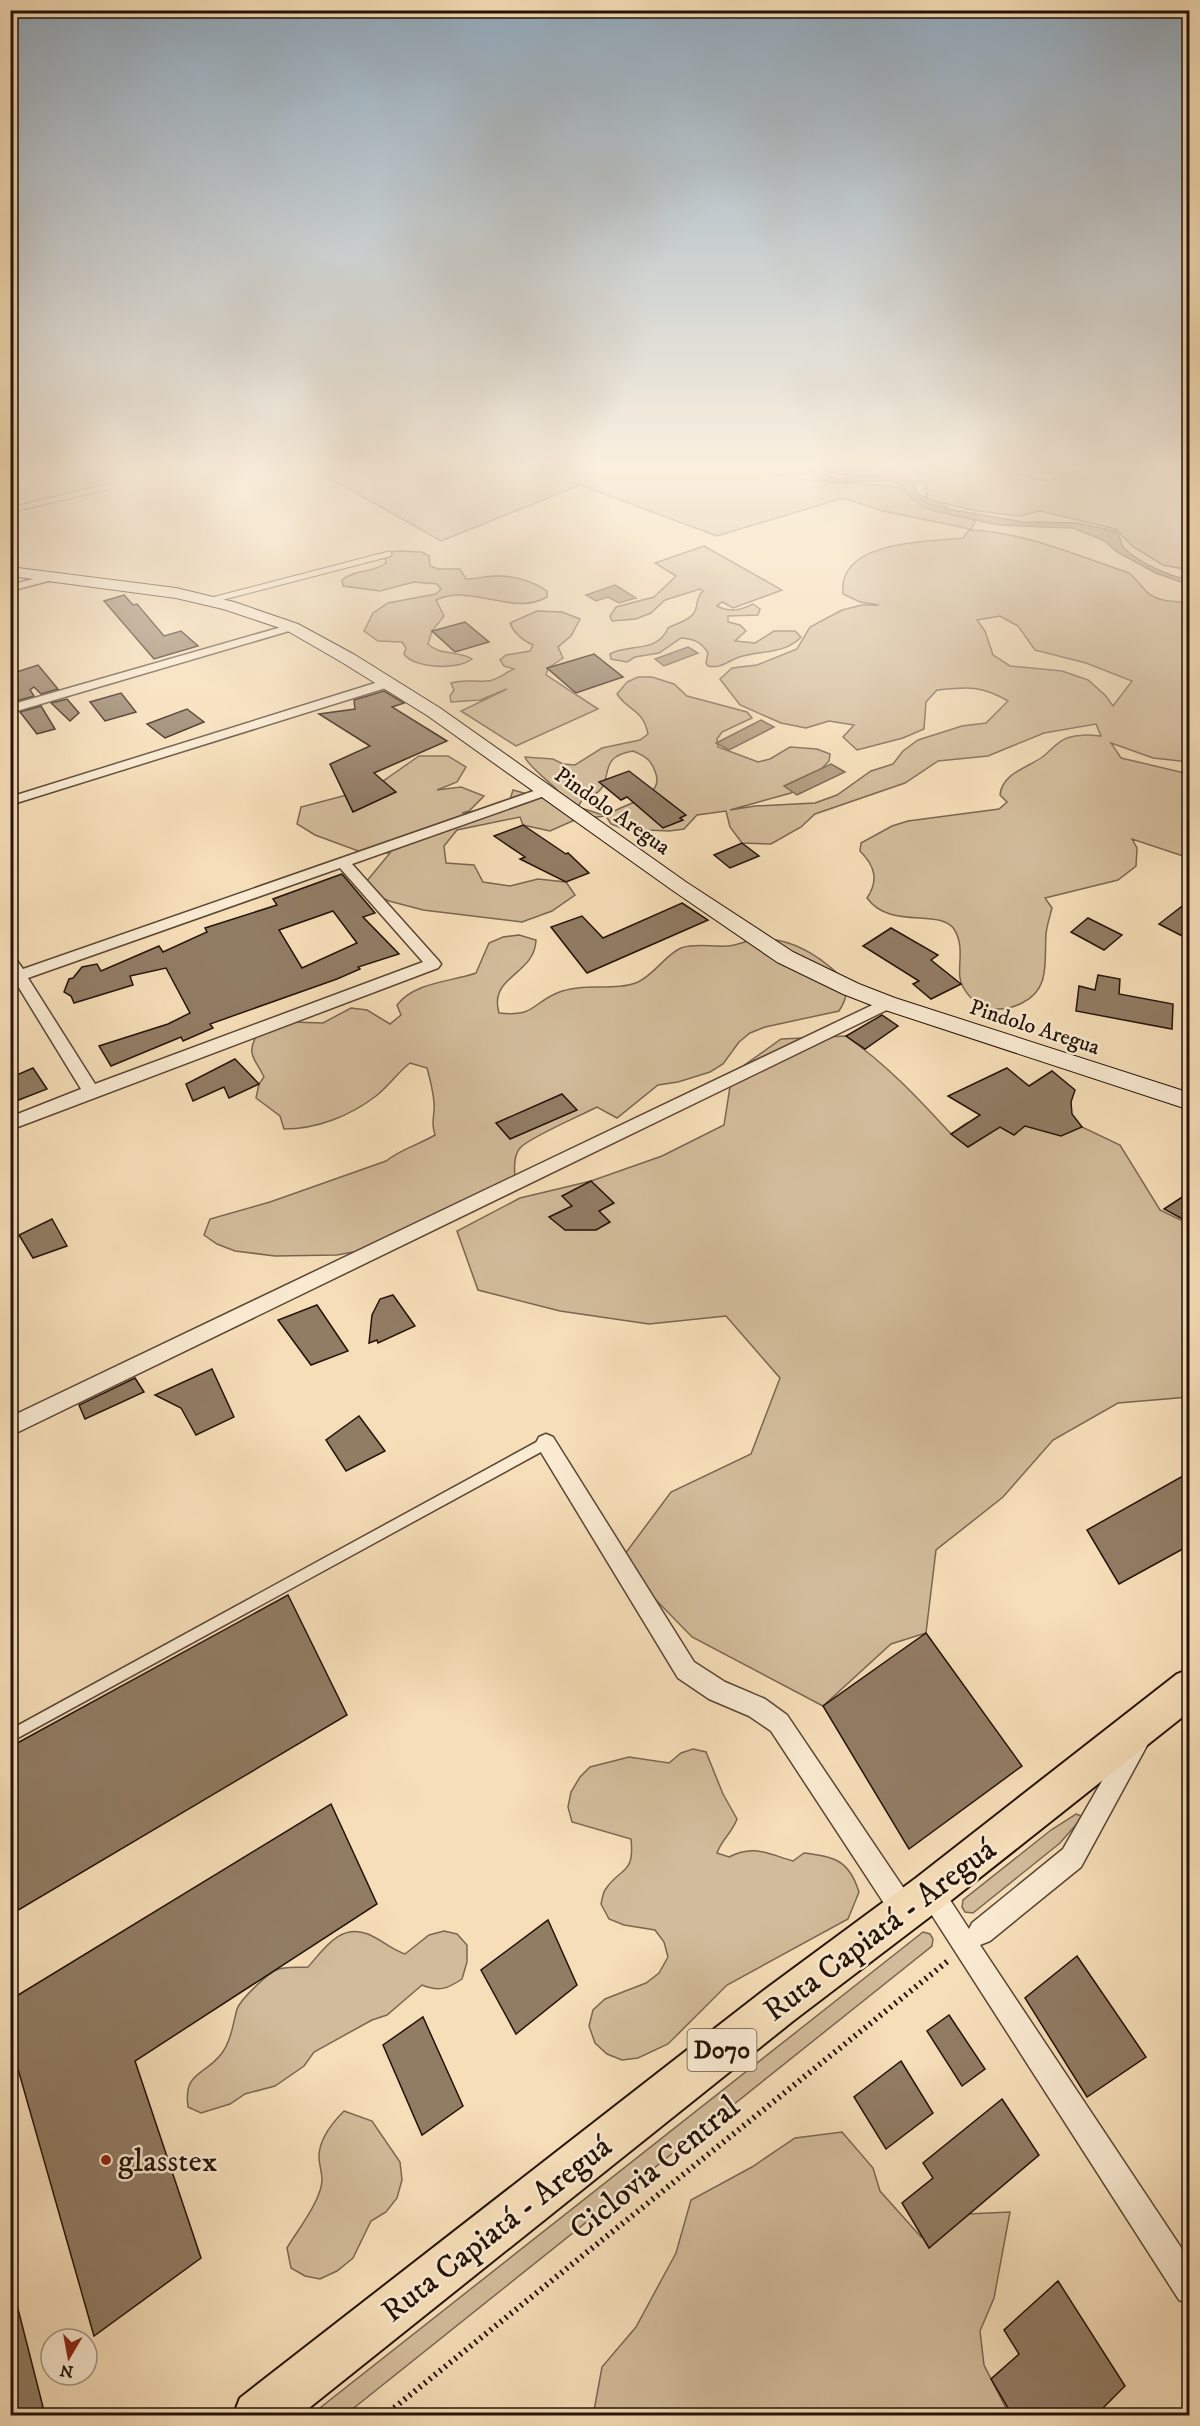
<svg xmlns="http://www.w3.org/2000/svg" width="1200" height="2426" font-family="'IM FELL DW Pica',serif">
  <style>
    .green { fill: #d2bb9a; stroke: #7a6651; stroke-width: 1.5; fill-rule: evenodd }
    .water { fill: #ae997c; stroke: #76634e; stroke-width: 1.5 }
    .building { fill: #917c64; stroke: #231208; stroke-width: 1.5; fill-rule: evenodd }
    .lines { fill: none; stroke-linecap: round; stroke-linejoin: round }
    .lane-far1-casing { stroke: #584534; stroke-width: 7 }
    .lane-casing { stroke: #584534; stroke-width: 14 }
    .street-casing { stroke: #584534; stroke-width: 3 }
    .secondary-casing { stroke: #231208; stroke-width: 2 }
    .primary-casing { stroke: #231208; stroke-width: 4 }
    .path { stroke: #231208; stroke-width: 6; stroke-dasharray: 2 4.5; stroke-linecap: butt }
    .lane-far1 { stroke: #f9ead1; stroke-width: 5 }
    .lane { stroke: #f9ead1; stroke-width: 11 }
    .street { fill: #f9ead1; fill-rule: evenodd }
    .secondary { fill: #f9ead1; fill-rule: evenodd }
    .primary { fill: #f6deb8; fill-rule: evenodd }
    .poi-dot { fill: #8f2418; stroke: #f9ead1; stroke-width: 2 }
    .labels { text-anchor: middle; stroke-width: 5; stroke-linejoin: round; paint-order: stroke }
    .far-street-label { font-size: 22px; fill: #231208; stroke: #f9ead1 }
    .shield { fill: #f9ead1; stroke: #635344; stroke-width: 1.5 }
    .shield-label { font-size: 24px; font-weight: bold; fill: #231208 }
    .near-street-label { font-size: 32px; fill: #231208; stroke: #f9ead1 }
    .near-poi-label { font-size: 32px; fill: #231208; stroke: #f9ead1; text-anchor: start }
  </style>
  <rect width="100%" height="100%" fill="#f6deb8"/>
  <filter id="stains"><feTurbulence type="fractalNoise" baseFrequency=".00333" numOctaves="4"/><feColorMatrix values="0 0 0 0 .2 0 0 0 0 .09 0 0 0 0 .02 0 0 0 .5 -.17"/></filter>
  <radialGradient id="worn" r=".72"><stop offset=".6" stop-color="#630" stop-opacity="0"/><stop offset="1" stop-color="#630" stop-opacity=".3"/></radialGradient>
  <g class="green">
    <path d="M308,463H750L748,466C795,484 845,480 894,487C913,489 956,512 975,521L971,530C1027,533 1076,555 1129,573C1136,579 1140,585 1146,591C1156,602 1176,602 1189,602V762L1153,758L1111,743L1121,758L1189,774V858L1132,839L1137,848L1136,866L1118,880L1045,898L1052,908C1050,916 1047,925 1046,934C1044,961 1051,989 1022,1003C1016,1006 1007,1009 1000,1009C983,1010 971,1001 963,987C954,973 967,949 954,929C939,908 890,930 867,898C879,880 875,866 860,851L861,843L892,826L908,821L999,809L1007,802L1000,795C1002,774 1026,768 1041,758C1050,752 1056,742 1067,738C1078,734 1089,735 1101,736L1096,724L1044,733L988,756L938,761L905,783L815,814L801,827L771,844L742,843L730,827L726,811L697,815L684,829L669,831L624,829L611,824L606,816L577,819L550,831L523,825L520,817L457,830L444,846L446,863L474,865L483,882L510,886L538,879L566,882L575,895L552,911L522,922L423,910L389,901L361,888L390,853L361,852L315,835L297,824L301,807L358,792L383,781L419,756H448L466,767L457,782L437,790L461,787L484,796L469,811L462,813L508,806L513,790L538,797L558,791C550,782 528,766 525,757L553,759L563,764L575,765L602,748L640,740L648,734C643,709 629,712 617,694L627,682L638,677H652L674,684L687,696L747,712L752,718L722,732L717,739L718,747L758,762L770,759L790,747L817,749L830,754L829,761L809,782L791,793L730,810L755,806L815,803L837,795L871,771L893,764L903,751L918,740L962,726L986,723L1008,701C981,685 967,687 937,690L926,702L924,729L903,738L857,750L843,737L854,725L829,721L806,728L781,723L740,705L720,679L732,668L757,665L797,649L810,627L842,610L862,605H879L860,602L843,594C837,540 927,542 963,538L970,529L883,511L843,498L717,536L580,485L441,541L305,464ZM1000,616L1018,626L1035,650L1086,663L1132,681L1113,706L1105,695L1088,680L1062,671L1010,666L993,655L985,631L977,620ZM633,751C645,756 652,760 656,774C664,799 622,803 606,816L578,807L582,800C624,788 589,758 633,751Z"/>
    <path d="M777,463H974L1047,481L1100,463H1124L1135,468L1185,471L1190,472L1189,570L1163,565L1132,546L1116,529L1040,511L1018,516L971,510L927,499L925,482L853,476Z"/>
    <path d="M704,546L782,590L733,608L722,602L717,606C730,613 741,610 753,604L760,609L758,615L728,616V622L740,625L746,631L735,641L755,643L774,631H795L801,637C787,653 762,651 743,656C729,659 723,669 708,666L706,663L708,653C701,641 693,639 681,638L659,653L635,657L627,662L611,659L610,654C630,643 657,654 668,628C676,623 688,622 694,613C699,605 695,598 703,591L700,589L665,600L651,613L636,619L612,621L610,616L616,607L654,597L676,576L655,563Z"/>
    <path d="M400,551L422,552L429,556L430,566L438,569H460L466,579C478,579 489,575 500,576C516,576 534,582 547,591V597C513,617 472,583 436,600L444,616L432,631L428,644C440,656 458,650 472,659C459,670 414,669 404,654L406,648L402,642L378,641L364,631L373,613L388,603L436,594L441,589L437,584L414,582L380,591L343,586L342,580C355,569 374,573 386,563L385,557L390,552Z"/>
    <path d="M537,611L562,612L580,619L571,636L558,647L563,658L548,668L546,675L598,709L516,746L461,711L507,689L480,700L451,702L450,696L454,690L451,683C464,679 473,682 486,681C497,681 504,673 514,669L504,666L500,660L506,655L530,651L533,645C522,640 514,634 510,623Z"/>
    <path d="M519,935L536,940C535,975 488,976 499,1013C534,1017 530,1005 557,993C583,982 615,992 638,982C655,974 665,955 681,948C696,943 711,947 727,946C738,946 747,940 757,939C784,937 809,950 829,966C847,980 852,991 839,1011L765,1027L750,1033L739,1042L723,1064L710,1072L678,1082L658,1085L617,1118L597,1107C582,1115 528,1138 520,1148C514,1155 514,1167 515,1176L380,1247L337,1255L275,1256L235,1251L217,1244L204,1235L210,1219L270,1202L386,1161C401,1149 418,1145 435,1135C432,1125 433,1121 434,1111C435,1101 430,1079 427,1068L410,1063C397,1073 389,1086 376,1096C350,1116 317,1129 284,1129L280,1116L256,1098L259,1084L264,1077C255,1058 245,1055 258,1033L290,1022L323,1023L351,1008L367,1010L390,1024L401,1015L397,1005C415,982 450,982 476,973L489,943L503,937Z"/>
    <path d="M846,1036C886,1064 918,1098 951,1134L967,1123L1082,1127L1120,1145L1160,1210L1189,1224V1397L1118,1403L1053,1440L1003,1497L936,1550L926,1633L891,1644L823,1706L692,1637L619,1562L671,1492L751,1454L780,1378L726,1316L649,1324L560,1311L478,1290L457,1231L520,1198L591,1181L662,1156L724,1125L732,1074L781,1039Z"/>
    <path d="M693,1749L706,1752L723,1794L737,1819C732,1833 722,1839 717,1853L729,1857C754,1844 768,1854 793,1861L804,1853C835,1857 849,1860 859,1892L848,1919L727,1985L668,2044L638,2058L622,2060L607,2054L595,2043L589,2026L593,2010L605,1999L646,1983L659,1973L668,1957L664,1942L655,1930L624,1925L609,1919L601,1904C602,1900 603,1893 605,1890C620,1867 635,1875 631,1839L572,1822L568,1807L571,1792L580,1777L590,1767L629,1757L669,1763L681,1753Z"/>
    <path d="M1076,1814L1081,1816V1819L1060,1843L973,1913L965,1912L962,1907L963,1900L1051,1830Z"/>
    <path d="M444,1931L457,1934L467,1945V1962L462,1979C447,1989 439,1992 422,1985L387,2015L372,2020L314,2052L304,2066L275,2086L245,2094L230,2104L201,2113L188,2107C183,2071 205,2076 222,2053C231,2041 233,2024 237,2009C241,1999 266,1975 276,1970C284,1966 299,1968 308,1967C324,1949 340,1923 368,1934C382,1940 391,1949 405,1954L429,1935Z"/>
    <path d="M923,1932L930,1934L933,1939L932,1946L345,2415H311Z"/>
    <path d="M344,2111L372,2121L400,2162L402,2180L397,2198L386,2212L371,2221L353,2258L337,2271L320,2279L305,2276L291,2268L287,2248C297,2231 311,2214 318,2196C325,2179 321,2175 319,2159C318,2141 332,2123 344,2111Z"/>
    <path d="M842,2132L873,2168L880,2191L921,2237L946,2215L1010,2212L994,2298L980,2331L984,2365L1009,2414L593,2416L602,2367L636,2327L676,2253L691,2200L752,2167L795,2138Z"/>
  </g>
  <g class="water">
    <path d="M748,463H757L767,469L781,471H812L837,479L883,475L896,476L913,483L920,498L929,504L947,509L1024,522L1078,523L1115,531C1122,536 1119,542 1124,548C1139,563 1169,576 1189,580V585L1156,573L1117,552L1105,541L1073,528L998,525L935,511L922,506L908,495L902,486L891,480L830,482L806,474L781,475L751,469Z"/>
    <path d="M615,585L636,598L619,603L608,597L596,601L586,595Z"/>
    <path d="M688,647L698,653L664,666L655,659Z"/>
    <path d="M761,720L774,727L729,750L716,743Z"/>
    <path d="M831,764L845,772L797,795L784,786Z"/>
  </g>
  <g class="building">
    <path d="M124,595L133,605L137,604L164,636L181,631L198,646L154,659L104,601Z"/>
    <path d="M465,622L489,642L455,652L432,631Z"/>
    <path d="M594,654L623,677L576,693L547,668Z"/>
    <path d="M38,665L58,689L41,694L34,687L30,690L34,696L13,702L10,699V674Z"/>
    <path d="M384,691L404,703L392,707L447,741L374,773L396,792L353,812L330,764L370,746L319,714L355,709L354,700Z"/>
    <path d="M121,693L136,712L105,721L90,702Z"/>
    <path d="M67,699L79,713L70,721L51,703Z"/>
    <path d="M41,706L55,729L37,734L20,712Z"/>
    <path d="M187,709L204,722L165,738L147,724Z"/>
    <path d="M629,771L686,815L680,818L683,820L663,828L627,797L621,800L599,782Z"/>
    <path d="M523,825L566,854L568,853L589,873L566,882L520,859L525,857L494,836Z"/>
    <path d="M742,843L759,856L730,868L714,855Z"/>
    <path d="M342,874L375,913L363,917L399,954L358,967L360,969L337,979L210,1024L213,1028L183,1041L181,1037L111,1066L99,1046L168,1024L190,1013L166,968L130,976L133,985L74,1003L71,996L64,992L69,979L73,978L82,967L97,964L101,971L159,946L163,952L207,932L205,928L277,905L273,899ZM333,911L357,943L302,968L279,930Z"/>
    <path d="M1190,900V940L1159,924Z"/>
    <path d="M682,903L708,920L587,973L551,927L582,916L603,938Z"/>
    <path d="M1088,918L1122,935L1104,950L1071,932Z"/>
    <path d="M891,928L938,955L931,960L961,984L931,999L913,984L919,981L863,946Z"/>
    <path d="M1098,975L1120,979L1119,994L1173,1004L1172,1029L1076,1011L1079,986L1095,990Z"/>
    <path d="M882,1015L898,1026L865,1049L846,1036Z"/>
    <path d="M235,1059L259,1084L229,1098L224,1087L193,1101L186,1084Z"/>
    <path d="M33,1068L47,1089L16,1101L10,1093V1078Z"/>
    <path d="M1007,1068L1029,1086L1052,1071L1075,1090L1071,1102L1072,1114L1082,1127L1061,1136L1025,1126L1014,1135L1000,1127L968,1147L951,1134L980,1115L948,1096Z"/>
    <path d="M562,1094L577,1110L510,1139L496,1123Z"/>
    <path d="M591,1181L614,1203L599,1211L610,1222L596,1230H565L549,1217L572,1206L562,1196Z"/>
    <path d="M1190,1192V1223L1164,1209Z"/>
    <path d="M52,1219L67,1246L33,1258L19,1235Z"/>
    <path d="M393,1295L415,1326L378,1343L377,1340L369,1343L372,1315L380,1299Z"/>
    <path d="M317,1305L348,1351L311,1365L278,1320Z"/>
    <path d="M212,1369L234,1417L196,1435L181,1408L155,1395Z"/>
    <path d="M135,1378L144,1392L85,1419L79,1405Z"/>
    <path d="M359,1416L385,1451L346,1471L326,1440Z"/>
    <path d="M1190,1472V1545L1119,1584L1087,1530Z"/>
    <path d="M288,1595L347,1715L10,1915V1747Z"/>
    <path d="M926,1633L1022,1766L909,1849L823,1706Z"/>
    <path d="M331,1804L377,1904L135,2061L201,2258L94,2336L10,2041V2000Z"/>
    <path d="M548,1920L577,1985L516,2034L481,1970Z"/>
    <path d="M1077,1956L1146,2057L1087,2097L1025,1998Z"/>
    <path d="M949,2015L985,2069L962,2086L927,2031Z"/>
    <path d="M423,2017L463,2106L422,2135L383,2045Z"/>
    <path d="M901,2061L933,2113L886,2149L854,2097Z"/>
    <path d="M1002,2099L1039,2155L929,2248L902,2203L933,2178L923,2163Z"/>
    <path d="M1058,2281L1125,2386L1096,2415H1012L991,2379L1019,2354L1004,2330Z"/>
    <path d="M17,2305L43,2407L32,2415H10V2306Z"/>
  </g>
  <g class="lines">
    <g class="lane-far1-casing">
      <g id="lane-far1">
        <path d="M10,510L106,487"/>
        <path d="M212,600L389,554"/>
      </g>
    </g>
    <g class="lane-casing">
      <path id="lane" d="M10,1736L546,1443"/>
    </g>
    <g class="street-casing">
      <g id="street">
        <path d="M56,573L61,576L60,578L10,591V585Z"/>
        <path d="M292,624L298,627L296,629L10,713V705Z"/>
        <path d="M388,679L392,680V686L10,805V797Z"/>
        <path d="M545,787L550,788L552,791L550,794L352,864L438,960L441,964L438,968L10,1130V1117L81,1089L16,983L10,984V956L15,958L23,969ZM340,868L423,962L95,1084L28,978Z"/>
        <path d="M887,998L893,999L895,1003L893,1007L10,1436V1417Z"/>
        <path d="M546,1434L553,1437L694,1662L725,1682L765,1699L787,1715L913,1902L917,1911L913,1920L904,1924L895,1920L771,1731L749,1716L709,1699L678,1678L539,1449L536,1443L539,1437Z"/>
        <path d="M1138,1728L1146,1732L1150,1740L1081,1867L990,1941L980,1945L1190,2261V2304L1179,2300L917,1892L921,1883L930,1879L939,1883L969,1929L972,1923L1063,1849L1130,1732Z"/>
      </g>
    </g>
    <g class="secondary-casing">
      <path id="secondary" d="M10,567L176,588L234,602L298,624L355,655L440,708L686,882L793,952L859,984L895,998L1190,1093V1110L879,1008L843,994L777,962L672,890L428,716L343,663L286,630L223,609L176,598L10,576Z"/>
    </g>
    <g class="primary-casing">
      <path id="primary" d="M1190,1669V1711L944,1906L793,2021L299,2416H233L240,2398L763,1991L916,1878L1177,1674Z"/>
    </g>
    <path class="path" d="M384,2416L949,1960"/>
    <use href="#lane-far1" class="lane-far1"/>
    <use href="#lane" class="lane"/>
    <use href="#street" class="street"/>
    <use href="#secondary" class="secondary"/>
    <use href="#primary" class="primary"/>
  </g>
  <linearGradient id="sky" x2="0" y2="1"><stop stop-color="#91a9bd"/><stop offset="0.58" stop-color="#fbf0df"/><stop offset="1" stop-color="#fbf0df" stop-opacity="0"/></linearGradient>
  <rect width="1200" height="803" fill="url(#sky)"/>
  <circle class="poi-dot" cx="106" cy="2160" r="6"/>
  <g class="labels">
    <g class="far-street-label">
      <text transform="translate(613 810) rotate(35)" y="8">Pindolo Aregua</text>
      <text transform="translate(1035 1026) rotate(18)" y="8">Pindolo Aregua</text>
    </g>
    <rect class="shield" x="687.5" y="2029" width="69" height="42" rx="4.5"/>
    <g class="shield-label">
      <text x="722" y="2058">D070</text>
    </g>
    <g class="near-street-label">
      <text transform="translate(879 1929) rotate(-37)" y="11">Ruta Capiatá - Areguá</text>
      <text transform="translate(654 2167) rotate(-39)" y="11">Ciclovia Central</text>
      <text transform="translate(496 2228) rotate(-38)" y="11">Ruta Capiatá - Areguá</text>
    </g>
    <g class="near-poi-label">
      <text x="118" y="2171">glasstex</text>
    </g>
  </g>
  <rect width="1200" height="2426" fill="none" stroke="#f6deb8" stroke-width="36"/>
  <rect x="12" y="12" width="1176" height="2402" fill="none" stroke="#231208" stroke-width="3"/>
  <rect x="18" y="18" width="1164" height="2390" fill="none" stroke="#231208" stroke-width="1.5"/>
  <g transform="translate(69 2357) rotate(190)"><circle r="28" fill="#f9ead1" stroke="#a39481" stroke-width="1.5"/>
  <path d="M0-4.5L10 22L0 15L-10 22Z" fill="#8f2418"/>
  <text y="-9" font-size="16" font-weight="bold" text-anchor="middle" fill="#231208">N</text>
  </g>
  <rect width="100%" height="100%" filter="url(#stains)"/>
  <rect width="100%" height="100%" fill="url(#worn)"/>
</svg>
